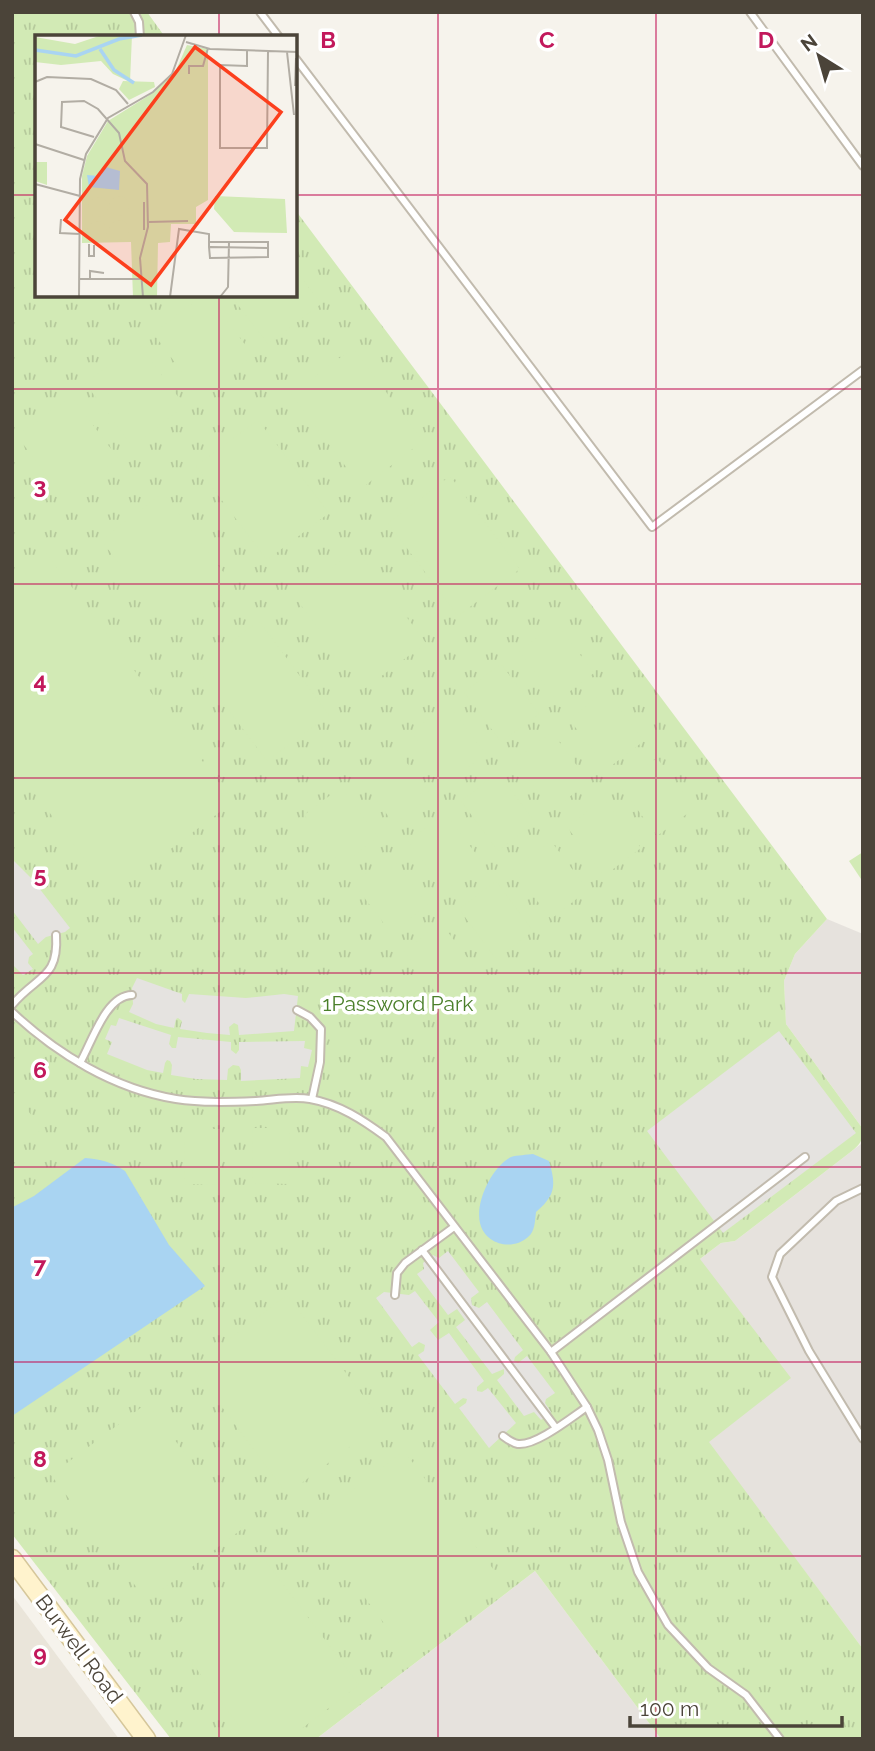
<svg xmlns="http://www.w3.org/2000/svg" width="875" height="1751" font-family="Raleway,sans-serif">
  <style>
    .residential { fill: #eae5da }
    .industrial { fill: #e6e2dd }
    .grass { fill: url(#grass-tufts) }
    .forest { fill: url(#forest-firs) }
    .pitch { fill: #d2eab5 }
    .parking { fill: #e5e3e0 }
    .water { fill: #a9d4f2 }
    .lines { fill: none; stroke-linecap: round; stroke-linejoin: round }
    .service-casing { stroke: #c2bbae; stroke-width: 10 }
    .secondary-casing { stroke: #d6c79b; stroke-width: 21 }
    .service { stroke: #fff; stroke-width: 6 }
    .secondary { stroke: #fff3cd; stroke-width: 18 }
    .grid { fill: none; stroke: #c2185b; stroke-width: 2; stroke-opacity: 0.55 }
    .labels { text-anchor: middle; stroke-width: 7; stroke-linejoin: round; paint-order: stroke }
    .park-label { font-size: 21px; fill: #4a7f2a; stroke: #fff }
    .street-label { font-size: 21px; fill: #4b4439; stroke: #fff }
    .inset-river { fill: none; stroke: #a9d4f2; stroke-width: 3.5 }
    .inset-road { fill: none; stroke: #b2ada4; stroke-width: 2 }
    .view { fill: #fc3f1d; fill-opacity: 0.15; stroke: #fc3f1d; stroke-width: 3.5 }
    .inset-edge { fill: none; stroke: #4b4439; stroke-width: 3.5 }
    .grid-label { font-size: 23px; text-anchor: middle; font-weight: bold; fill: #c2185b; stroke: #fff; stroke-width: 7; stroke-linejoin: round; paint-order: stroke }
  </style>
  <defs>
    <pattern id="grass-tufts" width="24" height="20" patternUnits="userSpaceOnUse" patternTransform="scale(1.75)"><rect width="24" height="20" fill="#d2eab5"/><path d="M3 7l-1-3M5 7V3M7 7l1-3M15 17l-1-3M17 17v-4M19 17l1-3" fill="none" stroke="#b6ca9c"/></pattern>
    <pattern id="forest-firs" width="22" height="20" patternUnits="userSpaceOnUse" patternTransform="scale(1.75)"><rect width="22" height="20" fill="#d2eab5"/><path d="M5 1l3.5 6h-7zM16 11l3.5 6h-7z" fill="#b6ca9c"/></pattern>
  </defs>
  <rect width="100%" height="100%" fill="#f6f3ec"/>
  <path class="residential" d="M12,1595L119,1739H12Z"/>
  <g class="industrial">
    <path d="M827,919L863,934V1129L786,1024L784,981L795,954Z"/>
    <path d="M863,1139V1649L708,1442L700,1259L721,1243L735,1241L848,1154L861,1144Z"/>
    <path d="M535,1571L661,1739H316Z"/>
  </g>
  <path class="grass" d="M12,12H147L165,37H37V296H296V211L827,919L795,954L784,981L786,1024L863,1129C863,1143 858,1146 848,1154L735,1241L721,1243L700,1259L791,1378L709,1442L863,1649V1739H661L535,1571L316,1739H171L12,1534Z"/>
  <path class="forest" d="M863,852V882L849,861Z"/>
  <g class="pitch">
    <path d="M296,270L321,304L268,344L231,296H296Z"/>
    <path d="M202,296H208L253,355L199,395L153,333Z"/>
    <path d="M138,343L185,406L132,446L85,383Z"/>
    <path d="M353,348L423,441L362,488L291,394Z"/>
    <path d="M71,396L118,458L64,498L17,436Z"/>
    <path d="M258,420L329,513L267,560L196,466Z"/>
    <path d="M450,476L520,569L458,616L388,523Z"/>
    <path d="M163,493L234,586L172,633L101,540Z"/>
    <path d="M356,549L426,643L364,689L294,596Z"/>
    <path d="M44,550L233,802L111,894L12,763V574Z"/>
    <path d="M259,621L329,715L267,761L197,668Z"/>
    <path d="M556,623L594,673L557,701L519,651Z"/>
    <path d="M501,664L539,714L501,742L464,692Z"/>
    <path d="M606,691L644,741L607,769L569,719Z"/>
    <path d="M448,704L486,754L449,782L411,732Z"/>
    <path d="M552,732L589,782L552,810L514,760Z"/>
    <path d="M394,746L432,796L394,824L357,774Z"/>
    <path d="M657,758L695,808L657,836L620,786Z"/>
    <path d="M498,773L535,822L498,851L461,801Z"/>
    <path d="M341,787L378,837L341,865L304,815Z"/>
    <path d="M604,799L641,848L604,876L567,827Z"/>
    <path d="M445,813L483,863L445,891L408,841Z"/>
    <path d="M551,841L588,890L551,919L513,869Z"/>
    <path d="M390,855L428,905L391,933L353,883Z"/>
    <path d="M496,881L533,931L496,959L459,909Z"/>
    <path d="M441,923L479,973L442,1001L404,951Z"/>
    <path d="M12,1090L42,1129L12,1151Z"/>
    <path d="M253,1128H290L289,1184L252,1183Z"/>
    <path d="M185,1129H222L221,1185L184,1184Z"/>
    <path d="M287,1295L383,1422L287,1494L192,1367Z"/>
    <path d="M147,1403L242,1529L147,1601L51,1475Z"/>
    <path d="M404,1451L500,1578L404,1650L309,1523Z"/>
    <path d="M264,1559L359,1685L288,1739H249L168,1631Z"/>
  </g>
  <g class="parking">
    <path d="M12,859L32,879L70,928L65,932L46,937L38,944L12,910Z"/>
    <path d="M12,927L33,954L29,957L28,963L33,969L23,975L12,964Z"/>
    <path d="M137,978L182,994V1000L185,1003L189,994L246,998L284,994L298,996L294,1031L239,1035L238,1025L234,1023L229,1027L230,1035L207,1033L180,1029L182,1021L178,1018L176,1019L174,1028L156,1024L129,1012L133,1004L132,988Z"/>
    <path d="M119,1018L171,1035L169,1044L172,1048H176L178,1037L231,1042V1050L236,1054L239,1050V1042L305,1041L304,1048L312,1050L308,1067L301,1066L300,1078L241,1081V1070L239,1066L233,1065L228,1069L227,1080L196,1079L171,1075L172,1065L170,1061L167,1060L165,1063L163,1073L147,1070L107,1054L112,1042L105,1039L111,1025L116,1026Z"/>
    <path d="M779,1031L856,1133L723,1233L647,1131Z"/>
    <path d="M448,1251L479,1292L471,1298L472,1305L479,1308L487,1302L523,1350L515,1357L514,1361L518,1363L527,1356L555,1393L546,1399L545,1403L551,1412L541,1420L534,1412L524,1416L497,1380L504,1374V1369L492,1374L456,1327L465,1320L457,1309L448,1315L417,1274L424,1269L423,1263L433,1255L439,1258Z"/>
    <path d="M415,1291L439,1322L430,1330L438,1340L449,1333L484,1381L477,1387V1391L482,1392L488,1388L516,1423L489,1448L459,1408L466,1403L467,1399L463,1398L455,1404L418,1355L424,1351L425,1345L419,1342L412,1347L376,1298L384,1292L409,1295Z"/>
  </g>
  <g class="water">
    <path d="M533,1154L549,1161C556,1185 556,1195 536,1212C535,1220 535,1232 528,1237C513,1251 485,1245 480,1223C475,1202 492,1167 511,1157C517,1155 527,1155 533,1154Z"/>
    <path d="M85,1158C100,1159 112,1162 125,1171L169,1245L205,1286L12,1416L13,1207L34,1196Z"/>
  </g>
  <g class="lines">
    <g class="service-casing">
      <g id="service">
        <path d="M134,12L139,22L140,37"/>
        <path d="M260,12L279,37"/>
        <path d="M750,12L863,166"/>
        <path d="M296,59L652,527L863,370"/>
        <path d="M12,1005C37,975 59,979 56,935"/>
        <path d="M297,1010L310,1017L321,1029L320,1062L312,1099"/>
        <path d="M12,1012C57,1054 114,1089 176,1099C202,1103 230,1102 256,1101C274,1100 292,1096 310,1099C339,1104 363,1120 386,1137L551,1352L587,1407L598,1430L608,1460L621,1522L638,1572L668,1625L708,1668L746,1695L780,1739"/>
        <path d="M80,1063C92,1042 106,995 132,995"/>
        <path d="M863,1188L836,1201L780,1254L772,1277L809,1351L863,1439"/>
        <path d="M422,1250L556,1428"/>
        <path d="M395,1295L397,1273L405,1263L454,1227"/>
        <path d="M551,1352L805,1157"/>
        <path d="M503,1436C507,1439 513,1443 518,1444C536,1446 572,1417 587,1407"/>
      </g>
    </g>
    <g class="secondary-casing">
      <path id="secondary" d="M12,1559L146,1739"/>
    </g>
    <use href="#service" class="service"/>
    <use href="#secondary" class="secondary"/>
  </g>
  <path class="grid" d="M219,12V37M438,12V1739M656,12V1739M12,195H37M296,195H863M219,296V1739M12,389H863M12,584H863M12,778H863M12,973H863M12,1167H863M12,1362H863M12,1556H863"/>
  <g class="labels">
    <g class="park-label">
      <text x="398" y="1011">1Password Park</text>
    </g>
    <g class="street-label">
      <text transform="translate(79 1649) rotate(53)" y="7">Burwell Road</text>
    </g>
  </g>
  <g transform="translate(35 35)">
    <rect width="262" height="262" fill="#f6f3ec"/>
    <path d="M152,10L173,14V165L161,172V189H136L135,207L123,208L122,262H98L96,207L47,208V141L52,121L73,86L113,61L141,35ZM88,46L119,47L120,52L94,65L84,54Z" fill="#d2eab5"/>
    <path d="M67,0H97L95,47L78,39L66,26L26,30L0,27V2L40,9ZM0,127H12V150L0,146ZM180,161L250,164L252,198L199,197L179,174Z" fill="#d2eab5"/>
    <path d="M104,70H123V109H104ZM74 171a10 10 0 1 1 20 0a10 10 0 1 1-20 0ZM53 172a10 10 0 1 1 20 0a10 10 0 1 1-20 0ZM74 195a10 10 0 1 1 20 0a10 10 0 1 1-20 0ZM52 196a10 10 0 1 1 20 0a10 10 0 1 1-20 0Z" fill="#d2eab5"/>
    <path d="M71,132L85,136L84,155L54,152L52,140L64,141Z" fill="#a9d4f2"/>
    <path class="inset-river" d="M65,14L79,35L99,48M0,15L41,21L84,4L107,0"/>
    <path class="inset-road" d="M151,7L175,14L263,17M212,15V31L185,30V113H232L233,16M252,17L259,80M154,39V31H168L173,13M0,47L12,42L56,44L81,55L93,69M260,51L261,23M0,68V94M59,102L26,92L27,67L49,66L63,74L84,98L90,126L112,149L113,192L105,223L108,262M0,109L49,125M0,149L45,161M109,167V195M26,184L25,198L45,199M114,187L153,186M54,209V221H59V210M175,212L233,213M45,244H108M55,244V236L69,238M44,262L45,144L51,119L73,83L118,57L137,39L151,0M135,262L144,194L174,199V212L175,223L233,222V207H174M185,262L193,252L194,207"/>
    <path class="view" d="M160,12L246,77L116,250L30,185Z"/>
    <rect width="262" height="262" class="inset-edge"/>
  </g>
  <g class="grid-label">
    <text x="328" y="48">B</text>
    <text x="547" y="48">C</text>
    <text x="766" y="48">D</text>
    <text x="40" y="494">3</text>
    <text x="40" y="689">4</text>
    <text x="40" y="883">5</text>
    <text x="40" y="1078">6</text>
    <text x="40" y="1273">7</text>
    <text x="40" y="1467">8</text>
    <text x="40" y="1662">9</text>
  </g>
  <rect width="875" height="1751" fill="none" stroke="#4b4439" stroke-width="28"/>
  <g transform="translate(819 56) rotate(323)" stroke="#ffffff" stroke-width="5" paint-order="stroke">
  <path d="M0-5L12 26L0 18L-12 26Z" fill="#4b4439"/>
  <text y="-10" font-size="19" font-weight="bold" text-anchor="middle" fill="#4b4439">N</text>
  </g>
  <path d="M630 1716v10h212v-10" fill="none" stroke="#4b4439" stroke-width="3.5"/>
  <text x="640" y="1716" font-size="21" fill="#4b4439" stroke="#ffffff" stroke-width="5" paint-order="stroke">100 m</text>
</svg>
